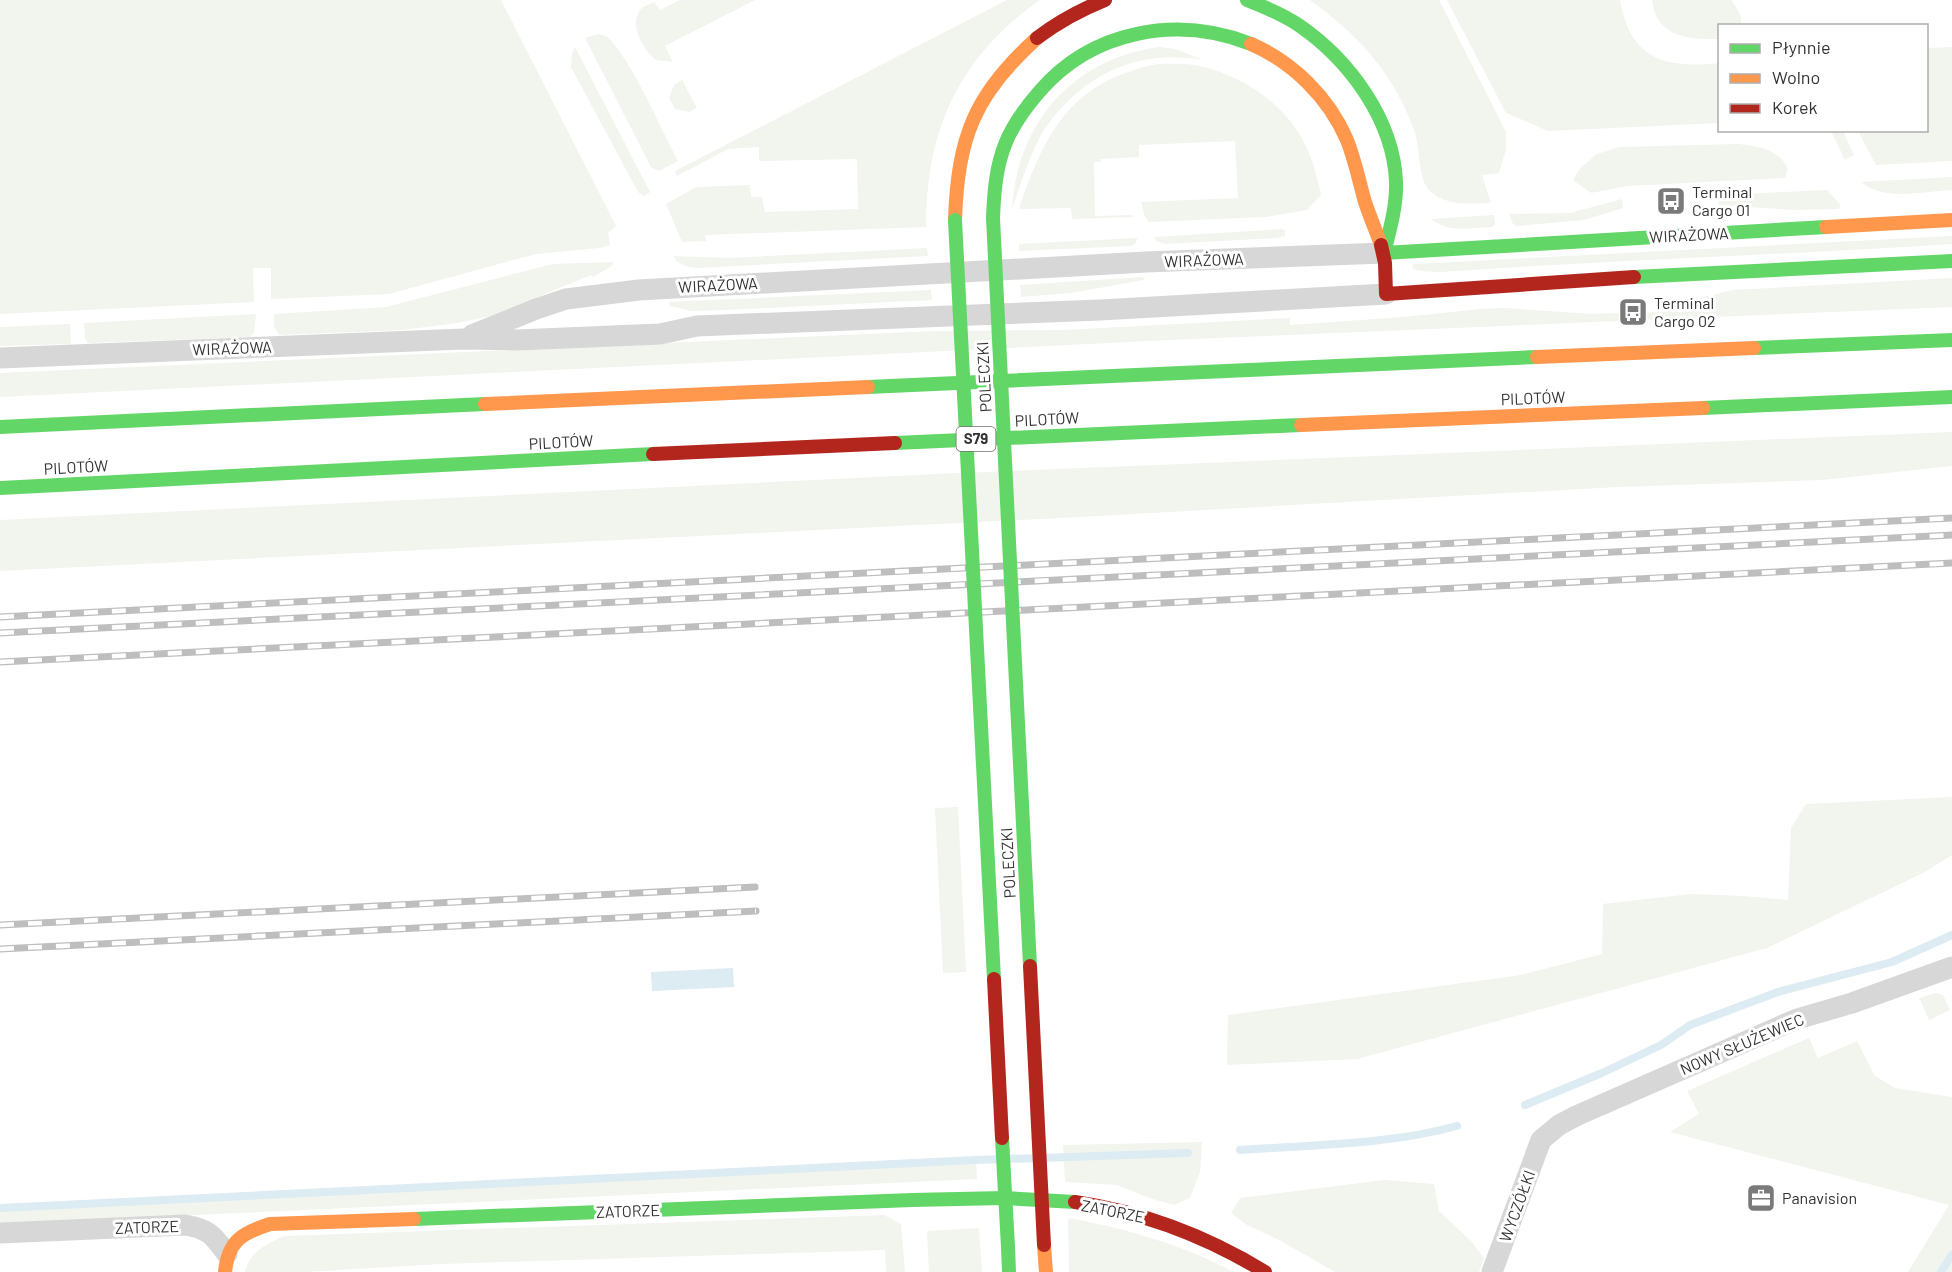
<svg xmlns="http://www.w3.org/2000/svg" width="1952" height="1272" font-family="Barlow,sans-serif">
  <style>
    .green { fill: #f1f5ed }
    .water { fill: #ddebf3 }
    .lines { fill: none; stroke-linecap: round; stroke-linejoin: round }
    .stream { stroke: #ddebf3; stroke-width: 8 }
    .street { stroke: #d7d7d7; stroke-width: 21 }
    .fast { stroke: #63d668; stroke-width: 14 }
    .slow { stroke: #ff974d; stroke-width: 14 }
    .jam { stroke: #b3261e; stroke-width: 14 }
    .rail-casing { stroke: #bebebe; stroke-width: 7 }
    .rail { stroke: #fff; stroke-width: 4.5; stroke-dasharray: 14; stroke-linecap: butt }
    .fast-bridge { stroke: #63d668; stroke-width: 14 }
    .jam-bridge { stroke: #b3261e; stroke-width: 14 }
    .labels { text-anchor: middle; stroke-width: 6; stroke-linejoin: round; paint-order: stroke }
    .shield { fill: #fff; stroke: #707070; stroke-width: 1.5 }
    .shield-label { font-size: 15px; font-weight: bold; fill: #333 }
    .poi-label { font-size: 16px; fill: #333; stroke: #fff; text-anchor: start }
    .street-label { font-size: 16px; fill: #333; stroke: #fff }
  </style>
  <rect width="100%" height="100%" fill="#fff"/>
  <g class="green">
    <path d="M0,0H501L616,226L608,233L610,245L600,248L536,254L389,294L271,299V268H253L254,302L0,314Z"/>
    <path d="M680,0H755L665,46L673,62L656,60C643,50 628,24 641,9C644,6 650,4 654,2L660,10Z"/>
    <path d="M1007,0H1040C959,57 926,129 926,227L705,235L706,241L682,242L666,204L696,187L750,185L751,197H762L765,212L858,209L857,159L759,161V147L728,149L677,176L675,171Z"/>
    <path d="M1310,0H1439L1506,132V149L1499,173L1482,175L1491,203C1469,203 1447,207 1430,191C1418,181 1420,145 1414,130C1393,72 1359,36 1310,0Z"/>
    <path d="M1447,0H1620C1630,59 1665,69 1719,63V123L1548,131L1506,113Z"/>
    <path d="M1652,0H1731C1736,7 1743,16 1741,25L1720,26L1719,39C1689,40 1656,37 1652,0Z"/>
    <path d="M598,34C605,35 609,37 613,43C639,75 658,124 678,161L659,171L651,167L585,38Z"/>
    <path d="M575,47L650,192L644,196L638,192L571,67L572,54Z"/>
    <path d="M1159,47L1175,49L1203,60C1138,48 1081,75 1044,130C1033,147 1018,190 1012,211C1016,124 1072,59 1159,47Z"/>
    <path d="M1952,47V161L1876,165L1858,131L1926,130L1927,48Z"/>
    <path d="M1158,64C1171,64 1186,63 1199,66C1247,76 1292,109 1310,155C1315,168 1318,182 1321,195L1307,210L1266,217L1149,222L1145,217L1141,202L1238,198L1235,141L1139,145V157L1100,159L1101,162H1094L1095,216L1132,215L1134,217L1072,219L1071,208L1019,209C1045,132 1071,81 1158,64Z"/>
    <path d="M682,80L697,108L689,112L675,109L669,98L674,85Z"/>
    <path d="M1831,131H1843L1854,155L1845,160Z"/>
    <path d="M1739,144C1759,147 1778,148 1788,169L1785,178L1628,186L1591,193L1573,180L1580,168L1597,154L1620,147Z"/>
    <path d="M1952,177V190C1924,191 1884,202 1861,182Z"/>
    <path d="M1827,190L1841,205L1838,209L1793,210L1719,205L1718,198L1721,195Z"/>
    <path d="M1622,199L1623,208L1584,220L1517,226L1513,224L1509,214L1570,213Z"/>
    <path d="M1494,215L1495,224L1492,227C1470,228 1449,233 1431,219Z"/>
    <path d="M1282,229L1285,231V236L1278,238L1165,244L1156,241L1154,237Z"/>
    <path d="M1952,236V244C1781,255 1611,260 1440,272L1421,271L1413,269L1412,266L1414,264Z"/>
    <path d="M1137,238L1136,243L1131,246L1019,251V244Z"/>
    <path d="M927,248L928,256L697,268L689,267L677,262L674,256L728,258Z"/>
    <path d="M613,262L612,266L593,277L591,275L491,316L457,323L403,330L279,335L274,326V314L386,307L553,264Z"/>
    <path d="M1143,277L1144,280L1071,293L1021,297L1020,285Z"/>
    <path d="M1952,278V307L1170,340L0,397V373L933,331L1064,330L1290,318V325L1404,317L1481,309L1503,308L1593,314L1620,313L1621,317L1644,316V313L1670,311V305L1733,290Z"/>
    <path d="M931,290L932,300L724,310L691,311L670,306L669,302Z"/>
    <path d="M256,314L254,333L250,337L88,343L85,338L84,323Z"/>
    <path d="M70,324L71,344L0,346V327Z"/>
    <path d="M1952,432V466L1822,480L1618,487L1079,517L0,571V520L937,474Z"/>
    <path d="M1952,797V855L1925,872L1767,948L1357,1059L1227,1065L1228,1015L1521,975L1602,954L1603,904L1691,894L1743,896L1788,900L1791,828L1806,804Z"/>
    <path d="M958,807L966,972L943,973L935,808Z"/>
    <path d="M1936,993L1943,995L1950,1010L1929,1020L1919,998Z"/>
    <path d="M1809,1038L1818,1058L1857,1041L1875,1076L1895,1088L1952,1097V1272H1908L1949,1205L1670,1132L1699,1114L1687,1091Z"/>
    <path d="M1202,1142L1200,1172L1190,1198L1174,1205L1149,1198L1117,1185L1065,1182L1063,1145Z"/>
    <path d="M976,1157L977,1179L0,1224V1205Z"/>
    <path d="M1384,1180L1434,1184L1439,1211L1471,1241L1484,1258L1479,1272H1335L1281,1241L1247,1225L1231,1213L1240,1198Z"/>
    <path d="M884,1215L901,1224L905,1272H886L885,1250L441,1264L305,1272H245C250,1251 267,1244 284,1236Z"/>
    <path d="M1068,1218C1128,1229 1180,1244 1234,1272H1069Z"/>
    <path d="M979,1228L982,1272H929L927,1231Z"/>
  </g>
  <path class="water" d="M733,968L734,987L652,991L651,972Z"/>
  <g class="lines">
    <g class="stream">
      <path d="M1525,1105L1602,1073L1661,1045L1690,1025L1778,992L1892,962L1952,935"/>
      <path d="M1240,1150C1312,1145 1387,1145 1457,1126"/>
      <path d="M0,1208L975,1160L1188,1153"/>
      <path d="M1941,1272L1952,1255"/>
    </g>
    <g class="street">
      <path d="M472,335L536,309L566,299L639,290L1146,262L1384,253"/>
      <path d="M0,358L463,339L517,340L660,334L697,326L1100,310L1386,294"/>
      <path d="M0,1233L185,1225C209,1229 213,1235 227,1254"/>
      <path d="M1492,1272L1541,1140L1559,1125L1576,1116L1797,1019L1852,1003L1952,967"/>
    </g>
    <g class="fast">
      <path d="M1247,0C1265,7 1284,15 1300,26C1349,60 1393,119 1396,181C1397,205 1390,229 1384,253"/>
      <path d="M993,218C994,192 996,166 1006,142C1014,123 1026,107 1039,92C1092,30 1177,15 1251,44"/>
      <path d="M1384,253L1826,227"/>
      <path d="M1634,277L1952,261"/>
      <path d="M1754,348L1952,340"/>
      <path d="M868,387L1537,357"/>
      <path d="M1703,408L1952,397"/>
      <path d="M0,427L485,404"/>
      <path d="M895,443L1301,425"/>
      <path d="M0,488L653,454"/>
      <path d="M414,1219L912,1200L1004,1198L1075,1202"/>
      <path d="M1008,1247L1009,1272"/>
    </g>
    <g class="slow">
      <path d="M1251,44C1293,62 1329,98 1347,140C1355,160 1359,181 1365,202C1370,217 1376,231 1381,245"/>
      <path d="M955,220C958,137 974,95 1037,38"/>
      <path d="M1826,227L1952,220"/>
      <path d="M1537,357L1754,348"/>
      <path d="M485,404L868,387"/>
      <path d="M1301,425L1703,408"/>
      <path d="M1044,1245L1046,1272"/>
      <path d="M225,1272C228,1241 242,1233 270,1224L414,1219"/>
    </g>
    <g class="jam">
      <path d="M1037,38C1058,22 1080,10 1105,0"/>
      <path d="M1381,245L1385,263L1386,294L1634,277"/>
      <path d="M653,454L895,443"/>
      <path d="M1075,1202C1143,1212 1206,1236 1265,1272"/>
    </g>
    <g class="rail-casing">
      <g id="rail">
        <path d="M0,617L1952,518"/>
        <path d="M0,633L1952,535"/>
        <path d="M0,662L1952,563"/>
        <path d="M0,925L755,887"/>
        <path d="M0,949L756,911"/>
      </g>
    </g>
    <use href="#rail" class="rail"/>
    <g class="fast-bridge">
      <path d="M993,218L1030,966"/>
      <path d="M955,220L994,979"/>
      <path d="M1002,1138L1008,1247"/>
    </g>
    <g class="jam-bridge">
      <path d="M1030,966L1044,1245"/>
      <path d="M994,979L1002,1138"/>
    </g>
  </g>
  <defs>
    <g id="bus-square" transform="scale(1.5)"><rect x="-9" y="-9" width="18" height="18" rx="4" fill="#7a7a7a" stroke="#fff"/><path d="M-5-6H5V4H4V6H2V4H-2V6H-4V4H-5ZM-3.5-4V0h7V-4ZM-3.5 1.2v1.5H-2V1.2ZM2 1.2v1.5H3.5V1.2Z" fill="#fff"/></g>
    <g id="office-square" transform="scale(1.5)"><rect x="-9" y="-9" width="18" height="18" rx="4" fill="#7a7a7a" stroke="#fff"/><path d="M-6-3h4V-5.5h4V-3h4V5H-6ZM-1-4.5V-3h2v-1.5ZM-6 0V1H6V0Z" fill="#fff"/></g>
  </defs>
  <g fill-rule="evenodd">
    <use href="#bus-square" x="1671" y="201"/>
    <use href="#bus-square" x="1633" y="312"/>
    <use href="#office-square" x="1761" y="1198"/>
  </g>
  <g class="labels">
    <rect class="shield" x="956.5" y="427" width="39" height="24" rx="4.5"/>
    <g class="shield-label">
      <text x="976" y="444">S79</text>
    </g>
    <g class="poi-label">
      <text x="1692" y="198">Terminal<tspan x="1692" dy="18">Cargo 01</tspan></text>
      <text x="1654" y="309">Terminal<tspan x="1654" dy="18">Cargo 02</tspan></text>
      <text x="1782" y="1204">Panavision</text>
    </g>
    <g class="street-label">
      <text transform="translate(1689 235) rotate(-3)" y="6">WIRAŻOWA</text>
      <text transform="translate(1204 260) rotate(-2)" y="6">WIRAŻOWA</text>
      <text transform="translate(718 285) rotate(-3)" y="6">WIRAŻOWA</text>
      <text transform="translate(232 348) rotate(-2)" y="6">WIRAŻOWA</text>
      <text transform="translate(984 377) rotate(-93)" y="6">POLECZKI</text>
      <text transform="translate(1533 398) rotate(-2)" y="6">PILOTÓW</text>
      <text transform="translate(1047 419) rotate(-3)" y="6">PILOTÓW</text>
      <text transform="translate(561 442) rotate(-3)" y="6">PILOTÓW</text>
      <text transform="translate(76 467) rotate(-3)" y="6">PILOTÓW</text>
      <text transform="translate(1008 863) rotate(-93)" y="6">POLECZKI</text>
      <text transform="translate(1742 1044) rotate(-23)" y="6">NOWY SŁUŻEWIEC</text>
      <text transform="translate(1517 1206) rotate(-70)" y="6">WYCZÓŁKI</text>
      <text transform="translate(628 1211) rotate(-2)" y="6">ZATORZE</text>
      <text transform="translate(1113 1211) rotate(11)" y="6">ZATORZE</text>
      <text transform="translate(147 1227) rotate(-2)" y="6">ZATORZE</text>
    </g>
  </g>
  <rect x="1718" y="24" width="210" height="108" fill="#ffffff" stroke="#adadad" stroke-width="1.5"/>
  <rect x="1730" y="44" width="30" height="9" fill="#63d668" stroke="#adadad" stroke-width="1.5"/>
  <text x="1772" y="54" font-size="18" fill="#333333">Płynnie</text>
  <rect x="1730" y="74" width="30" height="9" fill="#ff974d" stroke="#adadad" stroke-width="1.5"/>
  <text x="1772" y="84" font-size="18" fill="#333333">Wolno</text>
  <rect x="1730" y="104" width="30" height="9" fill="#b3261e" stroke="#adadad" stroke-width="1.5"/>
  <text x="1772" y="114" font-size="18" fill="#333333">Korek</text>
</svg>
